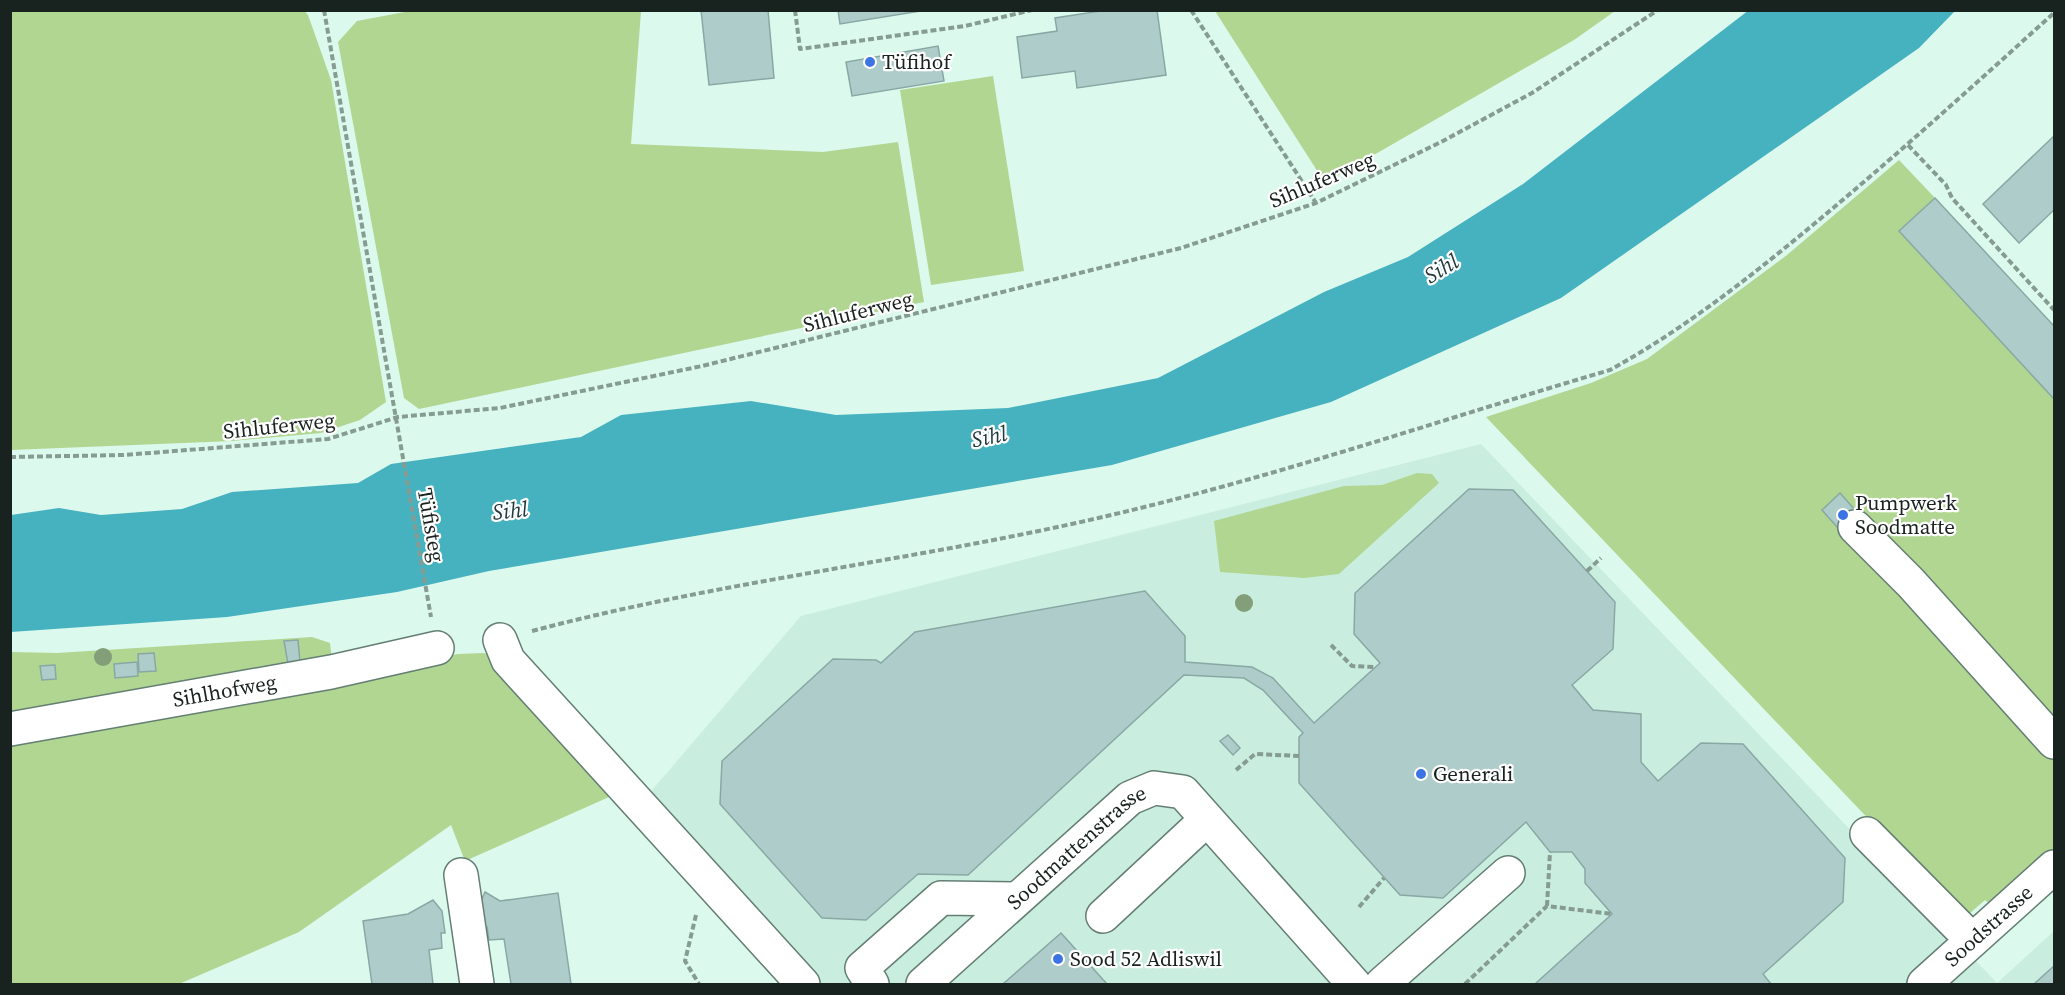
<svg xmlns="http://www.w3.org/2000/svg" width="2065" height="995" font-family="'Source Serif 4',serif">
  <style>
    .built { fill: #c9eedf }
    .green { fill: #b0d691 }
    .water { fill: #46b2bf }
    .building { fill: #aecdca; stroke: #89a8a4; stroke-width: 1.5 }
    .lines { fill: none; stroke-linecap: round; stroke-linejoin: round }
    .minor-casing { stroke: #647e73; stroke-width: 36 }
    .path { stroke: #869b92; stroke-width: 4; stroke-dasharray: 6 3; stroke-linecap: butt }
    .minor { stroke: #fff; stroke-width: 33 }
    .tree { fill: #829f79 }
    .poi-dot { fill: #3d74e4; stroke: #fff; stroke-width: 2 }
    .labels { text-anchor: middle; stroke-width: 4.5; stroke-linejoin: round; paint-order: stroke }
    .poi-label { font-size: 21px; fill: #18221e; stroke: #fff; text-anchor: start }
    .street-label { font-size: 21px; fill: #18221e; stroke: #fff }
    .water-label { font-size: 22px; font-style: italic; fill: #223a3d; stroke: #fff }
  </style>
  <rect width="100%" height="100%" fill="#dcf9ed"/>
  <path class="built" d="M1481,444L1997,983L2054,931V984H820L647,796L801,616Z"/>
  <g class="green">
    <path d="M304,10L308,15L331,80L386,402L360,420L321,433L232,441L11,450V11Z"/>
    <path d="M410,11H641L631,144L823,152L898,142L924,302L419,409L404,398L338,42L357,21Z"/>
    <path d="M1215,11H1615L1574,40L1325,183Z"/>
    <path d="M993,76L1024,271L931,285L900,90Z"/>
    <path d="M1899,160L1935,198L1899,231L2054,399V848L1992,906L1985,900L1969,914L1958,913L1486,417L1591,383L1647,359L1787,255Z"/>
    <path d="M1417,473L1432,474L1439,483L1339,574L1304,578L1220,572L1214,521L1344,486L1382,485Z"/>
    <path d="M312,637L330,643L332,660L11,714V652L57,653Z"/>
    <path d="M484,653L492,656L618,793L465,861L451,825L299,932L179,984H11V734L458,654Z"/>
  </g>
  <path class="water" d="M1749,10L1955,11L1919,48L1561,298L1331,402L1112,465L489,571L397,592L227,617L11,632V515L59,508L101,515L182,509L232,492L358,483L391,464L581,437L621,415L751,401L836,415L1008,408L1158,378L1324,292L1408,257L1523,184Z"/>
  <g class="building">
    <path d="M701,10H768L774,78L709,85Z"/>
    <path d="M838,10H927L840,24Z"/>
    <path d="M1107,10H1157L1166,75L1077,88L1075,71L1022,78L1017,37L1057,31L1055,18Z"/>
    <path d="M938,46L944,81L852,96L846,62Z"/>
    <path d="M2054,136V210L2019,243L1983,204Z"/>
    <path d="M1935,198L2054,326V399L1899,231Z"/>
    <path d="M1469,489L1513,490L1615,602L1613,649L1572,685L1593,710L1641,714V762L1658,781L1701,743L1743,744L1845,858L1843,902L1763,974L1771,984H1535L1612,914L1585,883V869L1572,852H1550L1526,822L1443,898L1400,895L1299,783V737L1303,733L1263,690L1244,678L1184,675L968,875L918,874L866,920L822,918L720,804L722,761L833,659L876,660L881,663L915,632L1145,591L1185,636V662L1252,667L1273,678L1314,723L1380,663L1354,634L1355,593Z"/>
    <path d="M1840,493L1863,519L1845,536L1822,510Z"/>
    <path d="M298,640L300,662L288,664L284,641Z"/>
    <path d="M154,653L156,671L139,672L138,654Z"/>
    <path d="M137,662L138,676L115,678L114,664Z"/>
    <path d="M55,665L56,679L42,680L40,666Z"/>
    <path d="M1228,735L1240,748L1233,755L1220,741Z"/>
    <path d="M485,892L500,901L558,893L571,984H511L504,939L489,940L487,927H482L480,903Z"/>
    <path d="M433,900L442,911L445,933H441L442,948L429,950L433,984H372L363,921L408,914Z"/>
    <path d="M1061,933L1107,984H1003Z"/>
    <path d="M2054,966V984H2034Z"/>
  </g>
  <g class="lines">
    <g class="minor-casing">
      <g id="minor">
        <path d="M1855,527L1911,583L2054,742"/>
        <path d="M500,640L508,660L803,984"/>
        <path id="s1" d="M10,729L331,672L437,648"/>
        <path d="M1867,834L1972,940"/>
        <path d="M461,875L477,984"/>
        <path d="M1103,916L1206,820"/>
        <path d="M872,984L862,968L941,898L1015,899"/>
        <path id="s2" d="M923,984L1130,798L1154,788L1183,792L1354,984"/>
        <path d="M1382,984L1508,873"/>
        <path id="s3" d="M1924,984L2054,867"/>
      </g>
    </g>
    <g class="path">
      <path d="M324,10L431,617"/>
      <path d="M795,10L800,49L965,26L1032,10"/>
      <path d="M1191,10L1316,203"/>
      <path d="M1908,145L1946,185L1952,198L2054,310"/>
      <path d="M10,457L124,455L328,439L398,417L500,408L702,366L1181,248L1316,203L1441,142L1532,93L1658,10"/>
      <path d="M1587,571L1601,558"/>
      <path d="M532,631C728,579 931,559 1128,511C1291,472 1449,417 1610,370C1684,329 1749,278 1814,224C1896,156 1975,84 2054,13"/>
      <path d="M1331,645L1352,666L1375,667"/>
      <path d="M1236,770L1255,754L1299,756"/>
      <path d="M1547,906L1550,852"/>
      <path d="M1359,907L1384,878"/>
      <path d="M696,915L685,961L699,984"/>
      <path d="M1465,984L1547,906L1612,914"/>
    </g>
    <use href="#minor" class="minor"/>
  </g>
  <g class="tree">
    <circle cx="1244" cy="603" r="9"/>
    <circle cx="103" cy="657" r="9"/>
  </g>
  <g class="poi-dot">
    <circle cx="870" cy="62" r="6"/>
    <circle cx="1843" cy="515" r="6"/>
    <circle cx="1421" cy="774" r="6"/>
    <circle cx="1058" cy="959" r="6"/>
  </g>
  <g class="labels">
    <g class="poi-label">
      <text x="882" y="69">Tüfihof</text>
      <text x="1855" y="510">Pumpwerk<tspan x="1855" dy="24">Soodmatte</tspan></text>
      <text x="1433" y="781">Generali</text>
      <text x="1070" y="966">Sood 52 Adliswil</text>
    </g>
    <g class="street-label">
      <text transform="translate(1322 180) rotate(-23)" y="7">Sihluferweg</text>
      <text transform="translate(858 312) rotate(-14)" y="7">Sihluferweg</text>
      <text transform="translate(279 426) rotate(-6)" y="7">Sihluferweg</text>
      <text transform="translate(431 525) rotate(80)" y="7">Tüfisteg</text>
      <text dy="7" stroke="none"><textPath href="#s1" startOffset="218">Sihlhofweg</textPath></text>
      <text dy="7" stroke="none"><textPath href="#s2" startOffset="206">Soodmattenstrasse</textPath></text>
      <text dy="7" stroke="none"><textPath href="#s3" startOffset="87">Soodstrasse</textPath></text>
    </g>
    <g class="water-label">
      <text transform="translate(1441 268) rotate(-31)" y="8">Sihl</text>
      <text transform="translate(989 436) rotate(-12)" y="8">Sihl</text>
      <text transform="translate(510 510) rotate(-6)" y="8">Sihl</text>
    </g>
  </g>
  <rect width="2065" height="995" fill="none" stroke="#18221e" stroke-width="24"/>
</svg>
